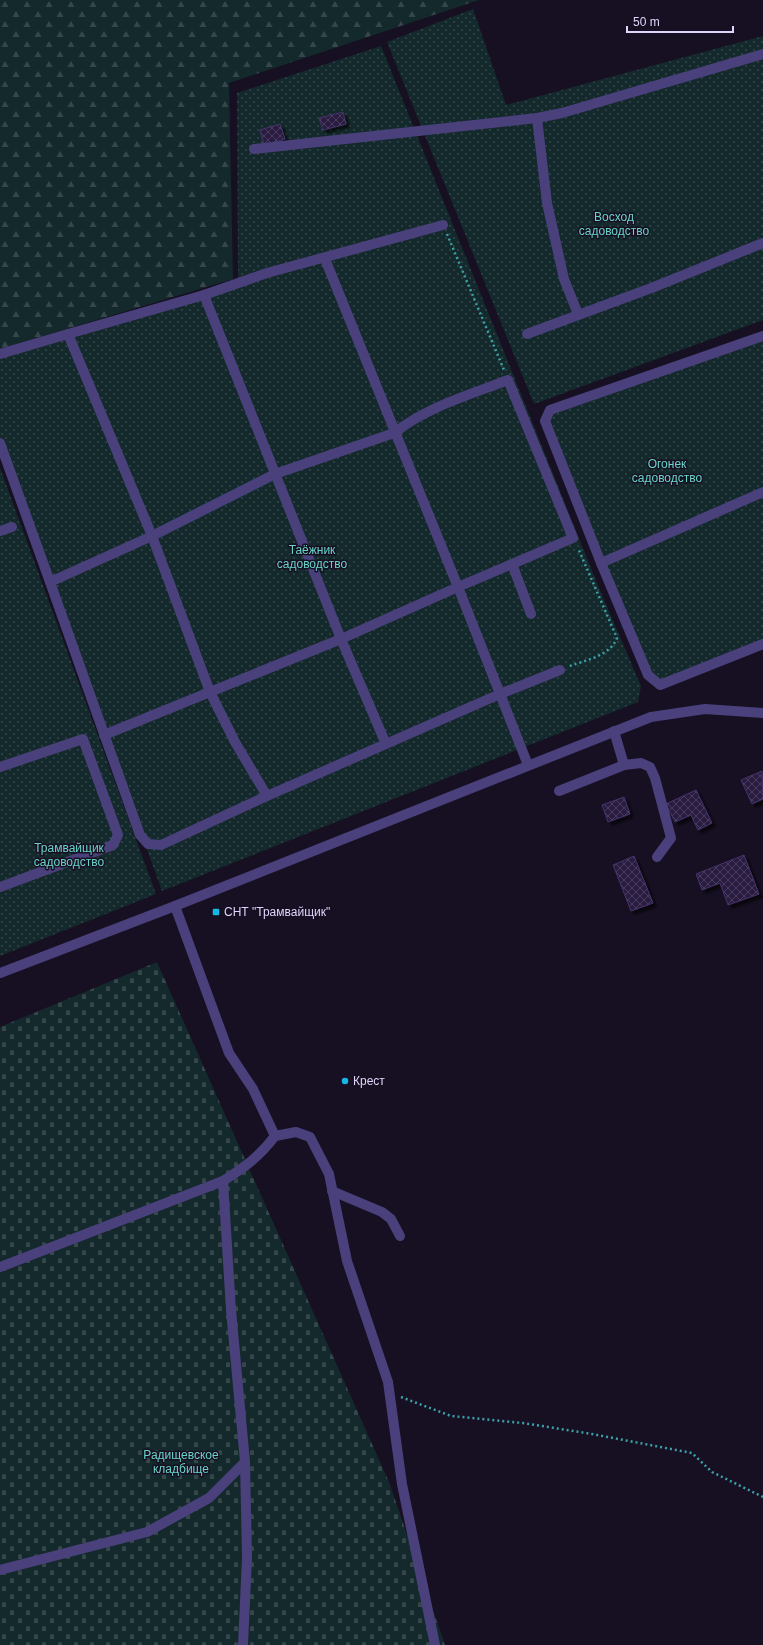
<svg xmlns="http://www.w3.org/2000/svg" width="763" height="1645" font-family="Helvetica,sans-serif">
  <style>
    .forest { fill: url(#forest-firs) }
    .cemetery { fill: url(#cemetery-stones) }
    .garden { fill: url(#garden-dots) }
    .building { fill: url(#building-cross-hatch); stroke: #45336b; filter: url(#shadow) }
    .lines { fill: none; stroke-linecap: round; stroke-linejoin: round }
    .path { stroke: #3ba2a9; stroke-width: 2.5; stroke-dasharray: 2 3; stroke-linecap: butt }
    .minor { stroke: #4a407c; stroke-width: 10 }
    .poi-dot { fill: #17b6e5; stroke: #161022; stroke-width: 1.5 }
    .labels { text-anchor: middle; stroke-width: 3; stroke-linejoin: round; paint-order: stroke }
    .park-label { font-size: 12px; fill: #69d3c7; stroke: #161022 }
    .poi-label { font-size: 12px; fill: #dfd6fb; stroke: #161022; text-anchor: start }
  </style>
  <defs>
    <pattern id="forest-firs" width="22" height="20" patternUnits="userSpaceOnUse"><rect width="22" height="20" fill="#14292b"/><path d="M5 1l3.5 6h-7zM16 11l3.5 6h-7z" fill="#36474b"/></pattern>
    <pattern id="cemetery-stones" width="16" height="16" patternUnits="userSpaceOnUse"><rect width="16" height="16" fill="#14292b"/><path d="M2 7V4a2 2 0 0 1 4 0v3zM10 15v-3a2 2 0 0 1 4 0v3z" fill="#36474b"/></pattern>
    <pattern id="garden-dots" width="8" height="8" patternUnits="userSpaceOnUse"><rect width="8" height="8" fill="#14292b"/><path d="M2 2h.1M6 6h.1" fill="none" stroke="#36474b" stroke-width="1.8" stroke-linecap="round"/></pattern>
    <pattern id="building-cross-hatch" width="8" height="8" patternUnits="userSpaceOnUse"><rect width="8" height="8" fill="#2a1e41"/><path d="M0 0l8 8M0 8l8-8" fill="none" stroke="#483e5d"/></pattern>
    <filter id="shadow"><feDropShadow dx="3.5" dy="3.5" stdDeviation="1" flood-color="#0009"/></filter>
  </defs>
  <rect width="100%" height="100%" fill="#161022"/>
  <path class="forest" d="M0,0H479L229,83L233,279L0,349Z"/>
  <path class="cemetery" d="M157,962L389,1482L445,1645H0V1027Z"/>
  <g class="garden">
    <path d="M473,9L506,105L763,36V320L534,404L387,42Z"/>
    <path d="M381,46L599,588L641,686L638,702L162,891L0,443V351L238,280L237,93Z"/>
    <path d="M763,336V644L660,685L645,668L545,421L550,410Z"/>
    <path d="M0,468L156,894L0,956Z"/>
  </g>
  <g class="building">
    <path d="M343,112L346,124L323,130L319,118Z"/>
    <path d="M280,124L285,139L264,145L260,130Z"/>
    <path d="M762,771L763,799L752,804L741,780Z"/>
    <path d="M696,790L712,823L698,830L691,815L675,822L666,804Z"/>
    <path d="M624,797L630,814L608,822L602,805Z"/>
    <path d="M744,855L759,894L728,905L720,883L702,890L696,874Z"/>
    <path d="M634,856L653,903L631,911L613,865Z"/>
  </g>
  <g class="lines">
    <g class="path">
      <path d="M447,234L504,370"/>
      <path d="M570,666C586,660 610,656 617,638L578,548"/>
      <path d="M401,1397L451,1416L523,1423L592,1434L692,1453L712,1472L763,1497"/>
    </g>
    <g class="minor">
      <path d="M254,149L537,118"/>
      <path d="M443,225L267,273L204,295L68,334L152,536L210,692L235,742L267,796L500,694L560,670"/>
      <path d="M204,295L341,639L458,587L528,765"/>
      <path d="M578,314L564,279L547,203L537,118L562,113L763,54"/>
      <path d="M527,334L654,287L763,243"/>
      <path d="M763,336L550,410L545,421L601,563L648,675L660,685L763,644"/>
      <path d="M0,354L68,334"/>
      <path d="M0,443L50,582"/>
      <path d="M0,531L12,527"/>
      <path d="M601,563L763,492"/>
      <path d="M512,564L531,614"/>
      <path d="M614,731L624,765L641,763L650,767L655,778L671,838L657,857"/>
      <path d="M104,735L341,639L386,744"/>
      <path d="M0,767L83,739L118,835L113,845L0,887"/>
      <path d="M559,791L624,765"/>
      <path d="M267,796L161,845L148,844L140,835L50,582L152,536L275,474L394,433C427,407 469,395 508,380L573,538L458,587L325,259"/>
      <path d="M0,973L175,906L651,717L705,709L763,713"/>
      <path d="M275,1136L296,1132L310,1137L329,1174L347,1261L388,1382L402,1484L435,1645"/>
      <path d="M223,1181L231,1310L245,1462L247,1558L243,1645"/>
      <path d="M332,1191L382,1212L391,1219L400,1236"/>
      <path d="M0,1267L223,1181C245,1167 259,1157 275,1136L253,1089L229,1053L175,906"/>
      <path d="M0,1570L147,1532L209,1498L245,1462"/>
    </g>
  </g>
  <g class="poi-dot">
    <rect x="212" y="908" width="8" height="8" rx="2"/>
    <circle cx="345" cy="1081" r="4"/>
  </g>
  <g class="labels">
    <g class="park-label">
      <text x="614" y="221">Восход<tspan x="614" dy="14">садоводство</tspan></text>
      <text x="667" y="468">Огонек<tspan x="667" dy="14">садоводство</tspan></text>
      <text x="312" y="554">Таёжник<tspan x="312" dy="14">садоводство</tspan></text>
      <text x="69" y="852">Трамвайщик<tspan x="69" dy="14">садоводство</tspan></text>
      <text x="181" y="1459">Радищевское<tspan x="181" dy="14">кладбище</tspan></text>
    </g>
    <g class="poi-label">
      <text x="224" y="916">СНТ "Трамвайщик"</text>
      <text x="353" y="1085">Крест</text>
    </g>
  </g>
  <path d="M627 26v6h106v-6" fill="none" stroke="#dfd6fb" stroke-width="2"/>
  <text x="633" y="26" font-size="12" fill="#dfd6fb" stroke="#161022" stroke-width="3" paint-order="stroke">50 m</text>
</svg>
